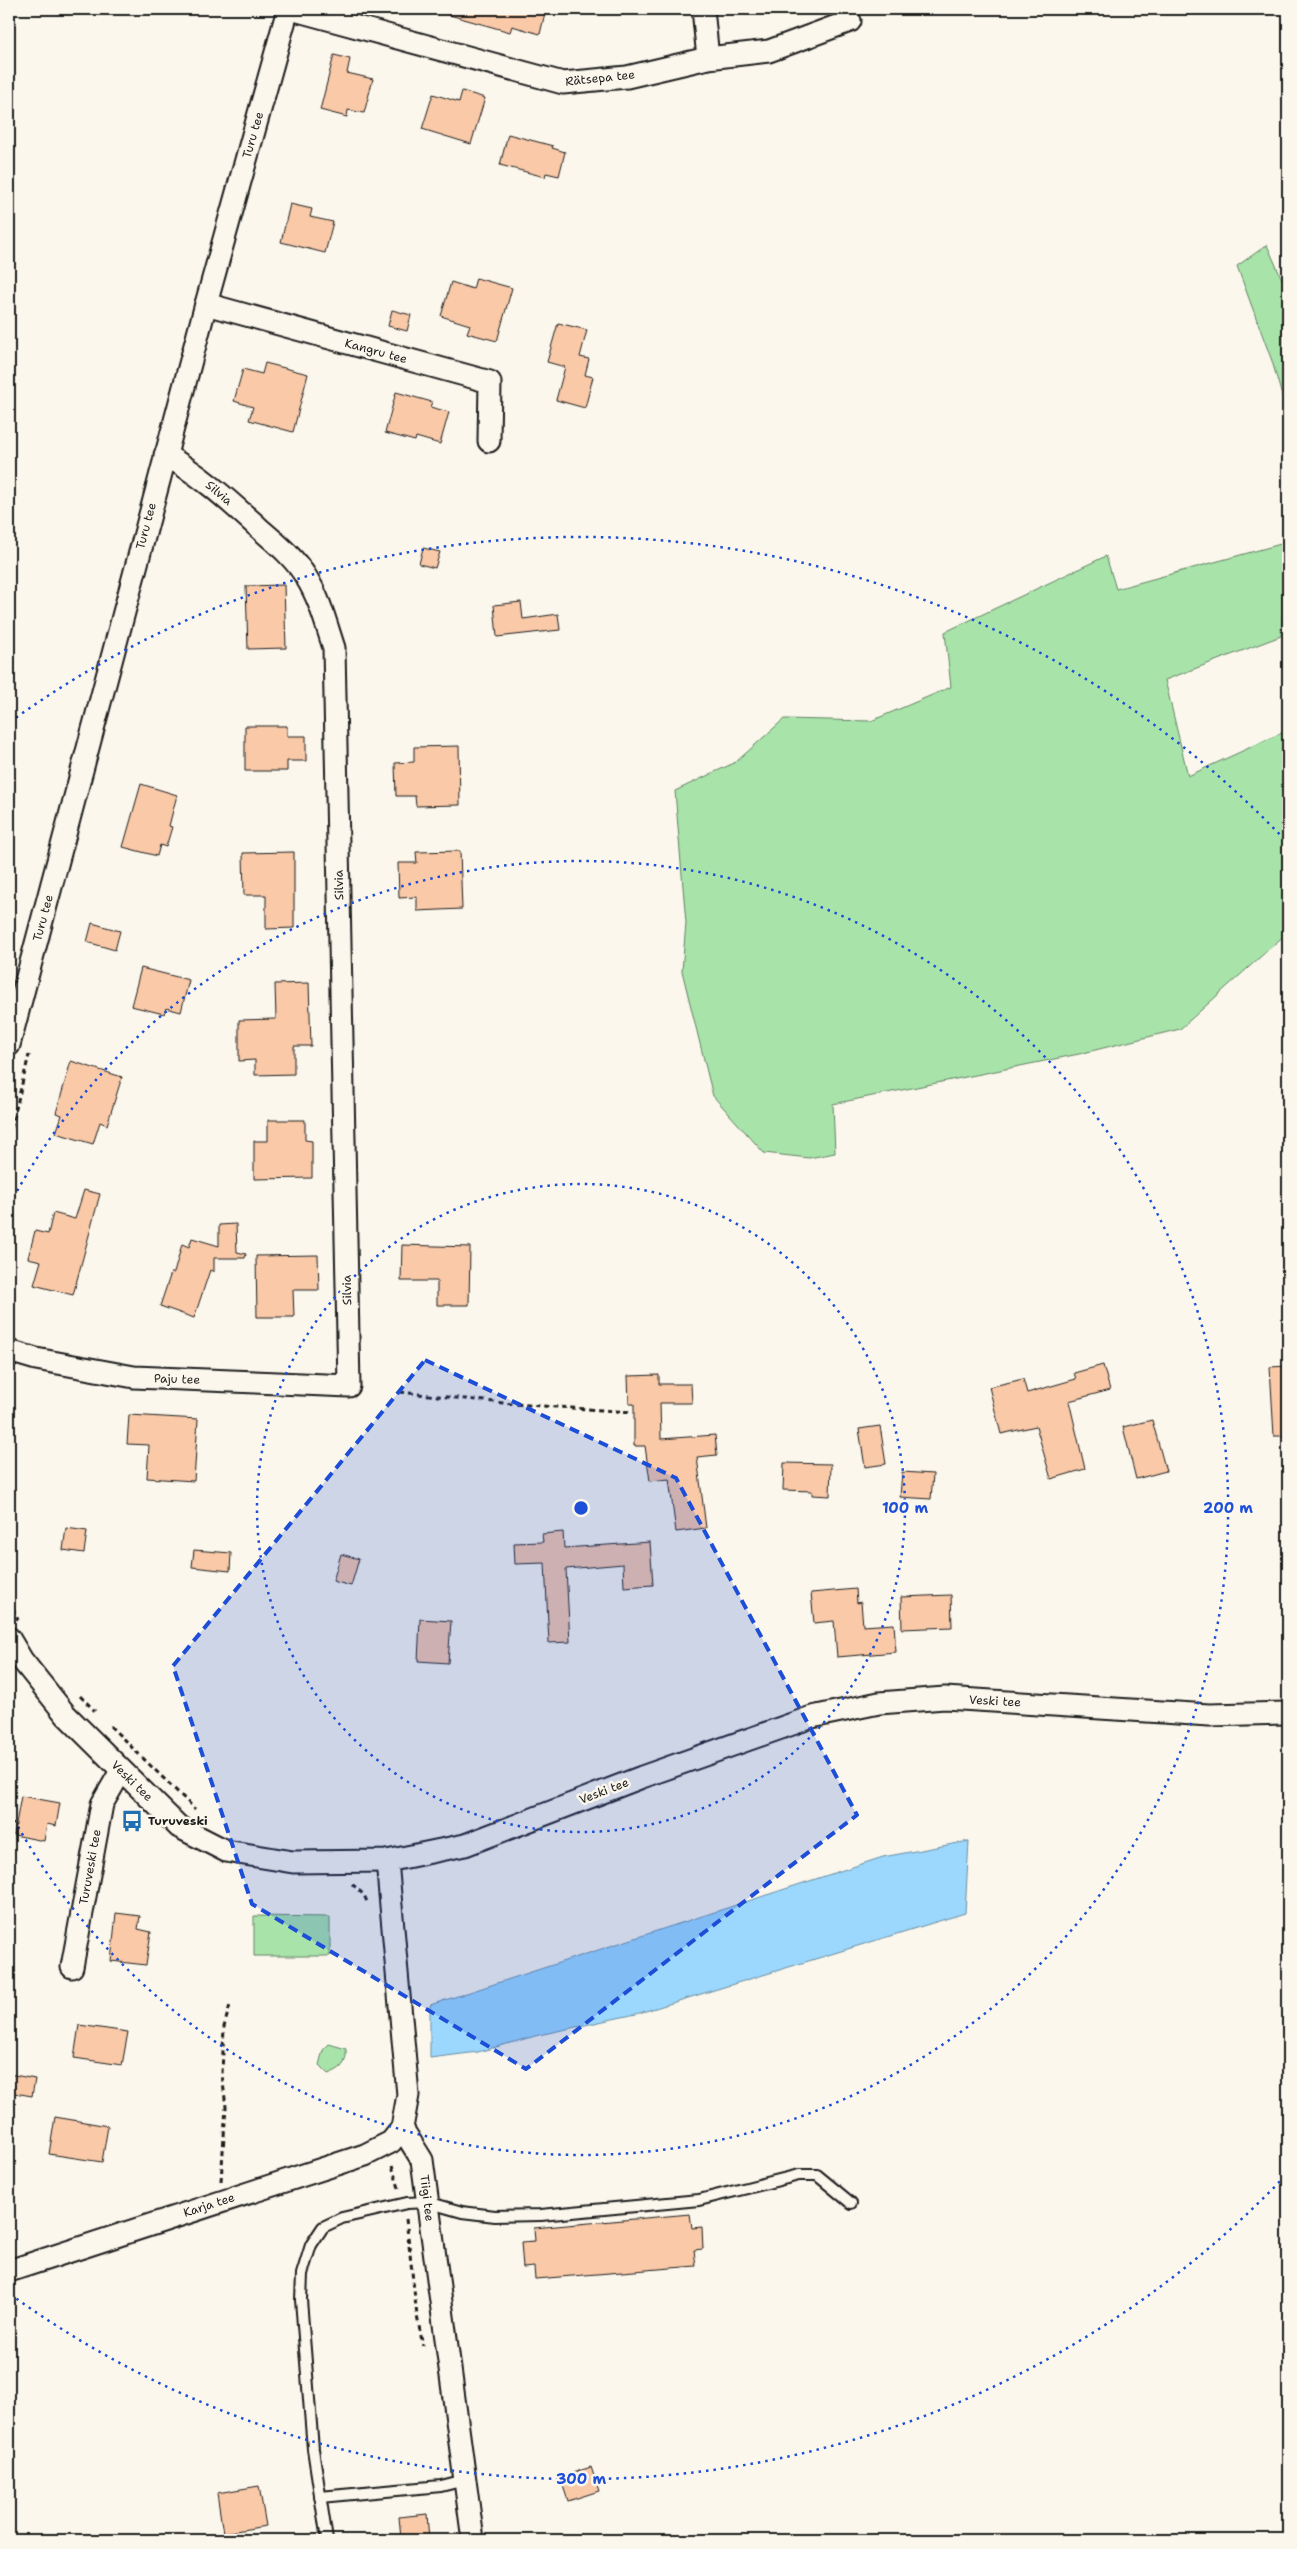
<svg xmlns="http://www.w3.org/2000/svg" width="1297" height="2549" font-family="'Shantell Sans',sans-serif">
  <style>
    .green { fill: #a8e4aa; stroke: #628063 }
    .water { fill: #9cd8fd; stroke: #698da3 }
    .building { fill: #f9c9a8; stroke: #1c1c1c }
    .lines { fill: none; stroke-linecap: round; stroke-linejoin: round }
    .service-casing { stroke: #1c1c1c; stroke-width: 14 }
    .minor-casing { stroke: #1c1c1c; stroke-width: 25 }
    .path { stroke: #1c1c1c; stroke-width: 3; stroke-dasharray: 5 4; stroke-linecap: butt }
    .service { stroke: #fbf7ec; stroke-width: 10 }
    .minor { stroke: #fbf7ec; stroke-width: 21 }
    .marked { fill: #1d4ed8; fill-opacity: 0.2; stroke: #1d4ed8; stroke-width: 4; stroke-dasharray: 10 6; stroke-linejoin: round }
    .ring { fill: none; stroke: #1d4ed8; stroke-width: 2.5; stroke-dasharray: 2.5 5 }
    .labels { text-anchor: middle; stroke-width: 5; stroke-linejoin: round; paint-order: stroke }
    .street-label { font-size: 12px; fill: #1c1c1c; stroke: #fbf7ec }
    .poi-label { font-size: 12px; font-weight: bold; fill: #1c1c1c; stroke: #fbf7ec; text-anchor: start }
    .centre { fill: #1d4ed8; stroke: #fbf7ec; stroke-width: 2.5 }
    .ring-label { font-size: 15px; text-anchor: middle; font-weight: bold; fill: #1d4ed8; stroke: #fbf7ec; stroke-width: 5; stroke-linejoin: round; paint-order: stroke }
  </style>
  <rect width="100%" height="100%" fill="#fbf7ec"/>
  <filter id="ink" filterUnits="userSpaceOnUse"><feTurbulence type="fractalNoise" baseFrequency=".02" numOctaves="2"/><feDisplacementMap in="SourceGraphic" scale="10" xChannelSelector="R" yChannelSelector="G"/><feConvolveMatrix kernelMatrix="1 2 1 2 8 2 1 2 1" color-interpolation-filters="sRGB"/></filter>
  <g filter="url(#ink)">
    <g class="green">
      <path d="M1267,245L1288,293V417L1272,361L1237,266Z"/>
      <path d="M1288,542V579L1284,587L1281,636L1165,680L1188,776L1288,730V932L1180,1029L1079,1054L833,1104L835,1153L809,1158L764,1153L713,1096L682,971L686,923L675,791L736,762L784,719L871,721L951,687L945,632L1106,556L1116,589Z"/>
      <path d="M254,1916L330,1917V1956H254Z"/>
      <path d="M329,2044L346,2049C347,2065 341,2069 328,2074L319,2065L323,2050Z"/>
    </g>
    <path class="water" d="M969,1841L965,1913L636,2014L539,2035L478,2052L430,2058V2005L883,1857Z"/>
    <g class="building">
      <path d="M446,9H546L540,34L512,26L510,32L446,14Z"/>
      <path d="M334,55L350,59L347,73L373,79L364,113L348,110L347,117L320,110Z"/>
      <path d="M462,91L485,98L471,144L422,129L433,94L459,102Z"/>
      <path d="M508,134L553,146L552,148L565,152L559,176L546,173L545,177L500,165Z"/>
      <path d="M290,204L312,209L310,217L333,222L325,253L281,242Z"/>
      <path d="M476,278L512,288L497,341L467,333L470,325L441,316L451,282L473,289Z"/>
      <path d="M392,310L411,315L407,331L388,326Z"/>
      <path d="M558,323L587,330L580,357L589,359L585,375L593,377L585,408L556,400L565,367L547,362Z"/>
      <path d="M265,363L308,374L293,432L249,420L253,407L234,401L243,369L262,374Z"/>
      <path d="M396,392L432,402L430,407L449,412L440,444L416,437L415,441L385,433Z"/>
      <path d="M423,548L440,552L435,568L419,564Z"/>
      <path d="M284,585L286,648L248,649L246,586Z"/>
      <path d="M521,602L523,619L558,614L560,630L497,637L494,605Z"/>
      <path d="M245,726H287V736H306V761H287V771H245Z"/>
      <path d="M459,746L460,805L416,806L415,796H396L395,763L414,762V747Z"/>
      <path d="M141,784L177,795L169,826L172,827L166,847L160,845L157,856L123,847Z"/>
      <path d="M460,851L462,909L417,911V897L399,898L398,863H417L416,852Z"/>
      <path d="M294,852V928L266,929V895H244L243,853Z"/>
      <path d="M92,923L120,931L115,950L87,942Z"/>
      <path d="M141,968L189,980L181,1012L166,1008L164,1014L131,1006Z"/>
      <path d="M309,983L311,1046H294V1074L255,1075V1060L239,1061V1020L276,1019L275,984Z"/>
      <path d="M71,1061L122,1077L107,1125L100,1122L93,1144L56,1133L62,1115L56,1113Z"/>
      <path d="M268,1120H305V1140L312,1141V1178L254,1179V1141H268Z"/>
      <path d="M84,1190L100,1194L73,1295L34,1285L41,1261L28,1258L35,1231L48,1234L53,1213L75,1219Z"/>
      <path d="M236,1224L237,1252L246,1254L245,1258H214V1272L210,1270L194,1318L160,1306L171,1273H174L182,1244L189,1247L192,1238L219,1246V1225Z"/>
      <path d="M402,1245L470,1247L469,1305H437V1281H401Z"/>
      <path d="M318,1255L319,1290H293L294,1317H257L256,1256Z"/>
      <path d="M1103,1365L1110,1390L1069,1401L1085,1469L1051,1479L1036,1426L1001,1434L989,1387L1023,1379L1027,1393L1076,1379L1074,1373Z"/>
      <path d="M1288,1366V1436H1274L1270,1367Z"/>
      <path d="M659,1375V1384H691L692,1403H660L661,1439L715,1435L717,1455L697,1457L706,1528L676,1532L669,1479L650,1481L645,1446H634V1404H629L628,1376Z"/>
      <path d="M129,1415L198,1419L194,1481L147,1478L149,1445L127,1444Z"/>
      <path d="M1152,1420L1166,1471L1136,1479L1123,1427Z"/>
      <path d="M880,1426L886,1464L865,1467L859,1429Z"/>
      <path d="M784,1463L831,1464L830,1496L812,1495V1491L783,1490Z"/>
      <path d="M902,1472L933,1474L931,1499L900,1497Z"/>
      <path d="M66,1528L87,1531L84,1553L63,1550Z"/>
      <path d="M563,1532L564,1548L650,1542L653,1585L624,1587L623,1564L566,1569L570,1642L549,1643L545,1563L515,1564L514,1543L543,1542L542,1534Z"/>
      <path d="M194,1550L231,1553L230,1571L192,1567Z"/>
      <path d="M341,1554L359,1559L351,1586L333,1581Z"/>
      <path d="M856,1589L857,1603L861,1602L863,1626L894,1624L896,1652L837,1657L834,1621L814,1623L811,1593Z"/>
      <path d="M951,1595L952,1627L902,1629L901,1597Z"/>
      <path d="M420,1619L451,1621L448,1663L418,1661Z"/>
      <path d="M21,1796L60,1803L56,1826L47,1824L44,1841L14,1835Z"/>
      <path d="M116,1913L140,1916L138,1929L151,1932L146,1965L111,1961Z"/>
      <path d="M79,2025L128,2032L122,2065L74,2058Z"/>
      <path d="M9,2074L35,2079L32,2096L9,2092Z"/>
      <path d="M55,2117L108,2126L102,2162L49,2154Z"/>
      <path d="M690,2214L692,2228L702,2227L703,2249L694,2250L696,2266L535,2279L534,2267L523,2268L521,2242L535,2241L534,2228Z"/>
      <path d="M591,2467L599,2491L568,2501L560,2477Z"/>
      <path d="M259,2486L266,2526L223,2533L217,2493Z"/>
      <path d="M427,2514L429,2540L401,2539L399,2517Z"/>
    </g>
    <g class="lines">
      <g class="service-casing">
        <g id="service">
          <path d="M320,2497L441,2486L465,2480"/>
          <path d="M327,2540L313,2449L301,2300L302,2274L311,2245L323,2227L342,2218L407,2203L427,2202L462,2212L495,2216L541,2215L699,2200L799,2175H817L851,2203"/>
        </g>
      </g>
      <g class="minor-casing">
        <g id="minor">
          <path d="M291,9L563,83L627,77L708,58L769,51L850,21"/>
          <path d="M703,9L708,58"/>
          <path d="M206,304L490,382L489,441"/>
          <path d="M9,1045L206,304L288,9"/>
          <path d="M9,1351L36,1359L134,1377L349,1386L334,648C326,624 320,599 306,577C294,557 276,543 259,528C229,501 200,474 165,455"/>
          <path d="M9,1638L22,1660L66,1715L179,1827L226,1851L293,1862L387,1861L465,1845L642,1777L812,1717L879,1703L945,1698L1209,1715L1288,1713"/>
          <path d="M387,1861L408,2095L402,2128L422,2160L473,2540"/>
          <path d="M72,1967L102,1804L121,1771"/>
          <path d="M9,2271L365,2155L391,2142L402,2128"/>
        </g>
      </g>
      <g class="path">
        <path d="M9,1137L29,1055"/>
        <path d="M400,1392L513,1404L631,1412"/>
        <path d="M9,1600L18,1620"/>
        <path d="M80,1696L95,1711"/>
        <path d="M110,1726L195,1809"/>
        <path d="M352,1884L364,1895L368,1904"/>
        <path d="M392,2166L399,2188"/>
        <path d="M221,2181L226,2107L222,2074L224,2027L230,2005"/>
        <path d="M406,2219L417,2316L423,2346"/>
      </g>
      <use href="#service" class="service"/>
      <use href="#minor" class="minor"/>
    </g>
  </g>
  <path class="marked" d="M425,1360L676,1478L857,1815L526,2069L252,1904L173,1666Z"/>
  <g class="ring">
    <circle cx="581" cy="1508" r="324"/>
    <path d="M10 1204A647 647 0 1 1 10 1812"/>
    <path d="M1285 2176A971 971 0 0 1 10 2294M10 722A971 971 0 0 1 1285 840"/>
  </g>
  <defs>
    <g id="bus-bare" transform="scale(1.725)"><path d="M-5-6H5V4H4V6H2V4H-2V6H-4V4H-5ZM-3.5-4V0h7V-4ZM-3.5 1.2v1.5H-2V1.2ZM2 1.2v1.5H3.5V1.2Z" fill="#1f6fb2" stroke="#fbf7ec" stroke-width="2.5" paint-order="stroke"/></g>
  </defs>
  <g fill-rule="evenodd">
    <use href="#bus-bare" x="132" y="1821"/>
  </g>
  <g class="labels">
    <g class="street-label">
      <text transform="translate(600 78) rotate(-6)" y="4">Rätsepa tee</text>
      <text transform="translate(253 135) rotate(-74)" y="4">Turu tee</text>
      <text transform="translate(376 351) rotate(15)" y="4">Kangru tee</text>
      <text transform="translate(219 493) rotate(40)" y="4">Silvia</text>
      <text transform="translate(146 526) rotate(-75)" y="4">Turu tee</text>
      <text transform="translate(339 885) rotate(-91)" y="4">Silvia</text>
      <text transform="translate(43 918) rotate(-75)" y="4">Turu tee</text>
      <text transform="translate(347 1290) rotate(-91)" y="4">Silvia</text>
      <text transform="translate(177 1379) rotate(2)" y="4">Paju tee</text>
      <text transform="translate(995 1701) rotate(3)" y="4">Veski tee</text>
      <text transform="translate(132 1781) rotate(44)" y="4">Veski tee</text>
      <text transform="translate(604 1791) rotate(-21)" y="4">Veski tee</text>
      <text transform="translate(90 1867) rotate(-80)" y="4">Turuveski tee</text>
      <text transform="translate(427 2198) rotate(83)" y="4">Tiigi tee</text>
      <text transform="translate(209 2205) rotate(-18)" y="4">Karja tee</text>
    </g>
    <g class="poi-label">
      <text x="148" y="1825">Turuveski</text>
    </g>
  </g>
  <circle cx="581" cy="1508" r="8" class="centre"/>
  <g class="ring-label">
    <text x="905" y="1513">100 m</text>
    <text x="1228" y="1513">200 m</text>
    <text x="581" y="2484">300 m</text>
  </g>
  <rect width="1297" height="2549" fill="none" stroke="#fbf7ec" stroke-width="30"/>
  <rect x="15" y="15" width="1267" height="2519" fill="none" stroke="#1c1c1c" stroke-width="2" filter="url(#ink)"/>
</svg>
